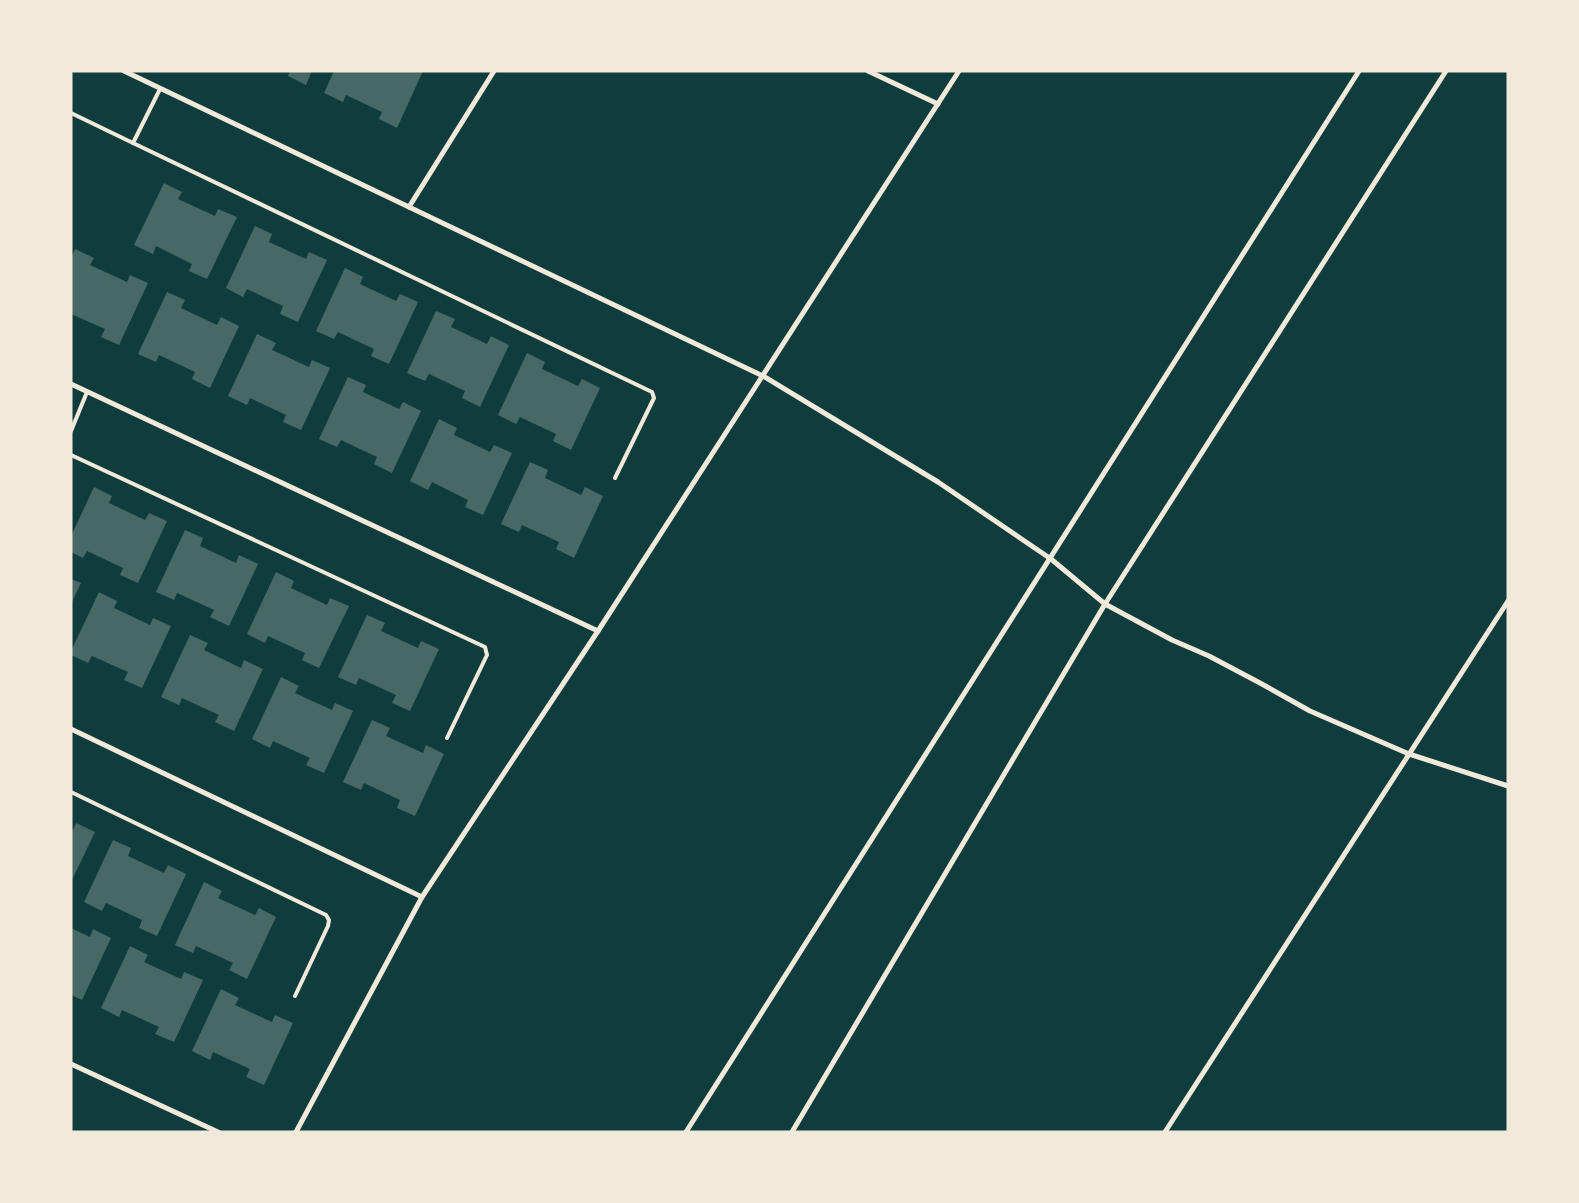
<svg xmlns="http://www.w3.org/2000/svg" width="1579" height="1203" font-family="Mulish,sans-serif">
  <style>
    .building { fill: #486865 }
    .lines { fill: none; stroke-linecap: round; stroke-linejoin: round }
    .service { stroke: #f1e9da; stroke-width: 4 }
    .minor { stroke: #f1e9da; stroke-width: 5 }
  </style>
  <rect width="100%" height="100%" fill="#0f3d3e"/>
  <g class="building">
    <path d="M290,71H312L306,85L288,76Z"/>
    <path d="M334,71H423L397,128L379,119L382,112L346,95L343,102L324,93Z"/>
    <path d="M164,183L182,192L178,199L215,216L218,209L237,217L207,279L189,271L192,264L156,246L153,254L134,245Z"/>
    <path d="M255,226L272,234L269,242L306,259L309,252L327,260L298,322L280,314L283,306L247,289L243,297L226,288Z"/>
    <path d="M75,249L94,258L90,265L127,282L130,275L148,283L119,345L101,337L105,329L71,314V258Z"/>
    <path d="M345,268L363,277L360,284L396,301L400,294L418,302L389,364L371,356L374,349L338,332L334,339L316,331Z"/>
    <path d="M167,292L185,300L181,308L217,325L221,317L239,326L210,388L192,379L195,372L159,355L156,362L138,354Z"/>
    <path d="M436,311L455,319L451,327L487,344L491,336L509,345L480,407L462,398L465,391L429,374L425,381L407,373Z"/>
    <path d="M257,334L276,343L272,350L309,367L312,360L330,368L301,430L283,422L286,415L250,398L247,405L228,396Z"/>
    <path d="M527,353L545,362L542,369L578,386L582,379L600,388L571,450L553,441L556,434L520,417L516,424L498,415Z"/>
    <path d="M348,377L366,385L363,392L399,409L403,402L421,411L392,473L374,464L377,457L341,440L337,447L319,439Z"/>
    <path d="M439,419L457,428L454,435L490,452L494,445L512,453L483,515L465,507L468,500L432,482L428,490L410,481Z"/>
    <path d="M530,462L548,470L545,478L581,495L585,487L603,496L574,558L556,549L559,542L522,525L519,532L501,524Z"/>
    <path d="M94,487L112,496L109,503L145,520L149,513L167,521L138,583L120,575L123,568L87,551L83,558L71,552V536Z"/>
    <path d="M185,530L203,538L200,546L236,563L239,555L258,564L229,626L210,617L214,610L177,593L174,600L156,592Z"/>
    <path d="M276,572L294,581L291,588L327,605L330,598L349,606L319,668L302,660L305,653L268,636L265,643L247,634Z"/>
    <path d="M71,579L81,583L71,604Z"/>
    <path d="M99,592L117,601L114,608L150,625L153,618L171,626L142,688L124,680L128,672L92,656L88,663L71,655V651Z"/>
    <path d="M367,615L385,623L381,631L418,648L421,641L439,649L410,711L392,703L396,695L359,678L356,685L338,677Z"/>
    <path d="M190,635L208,643L204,650L241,668L244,660L263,669L234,731L215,722L219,715L182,698L179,705L161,697Z"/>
    <path d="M281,677L299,686L295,693L332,710L335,703L353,711L324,773L306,765L310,758L273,741L270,748L252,739Z"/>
    <path d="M372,720L390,728L386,736L423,753L426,745L444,754L415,816L397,808L400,800L364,783L361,790L343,782Z"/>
    <path d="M76,823L95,832L71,882V829L73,830Z"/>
    <path d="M113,840L131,848L128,856L164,873L168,865L186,874L157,936L139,928L142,920L106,903L102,911L84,902Z"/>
    <path d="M204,882L222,891L218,898L255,915L259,908L276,917L247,979L229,970L233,963L196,946L193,953L175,945Z"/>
    <path d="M71,928L90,937L93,929L111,938L82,1000L71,995Z"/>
    <path d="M130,946L148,955L144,962L181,979L184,972L203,980L174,1042L155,1034L159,1027L122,1010L119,1017L101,1008Z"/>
    <path d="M221,989L239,998L235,1005L272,1022L275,1015L293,1023L264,1085L246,1077L250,1069L213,1052L210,1060L192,1051Z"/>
  </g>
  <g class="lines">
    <g class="service">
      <path d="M160,89L133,143L652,392L654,398L615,478"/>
      <path d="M71,113L133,143"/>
      <path d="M71,431L87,392"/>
      <path d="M71,455L485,647L487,655L447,738"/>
      <path d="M71,792L326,915L329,920L328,926L295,996"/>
    </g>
    <g class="minor">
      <path d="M124,71L763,376L938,482L1051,559L1105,604L1172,640L1209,656L1260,683L1310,711L1409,754L1508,786"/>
      <path d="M868,71L938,104"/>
      <path d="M409,207L494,71"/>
      <path d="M71,384L598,631"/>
      <path d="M71,729L422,897"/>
      <path d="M71,1064L218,1132"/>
      <path d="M296,1132L422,897L598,631L959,71"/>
      <path d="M686,1132L1359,71"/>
      <path d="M792,1132L1105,604L1446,71"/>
      <path d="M1165,1132L1508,601"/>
    </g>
  </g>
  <rect width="1579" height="1203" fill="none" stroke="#f1e9da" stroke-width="145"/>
</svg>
